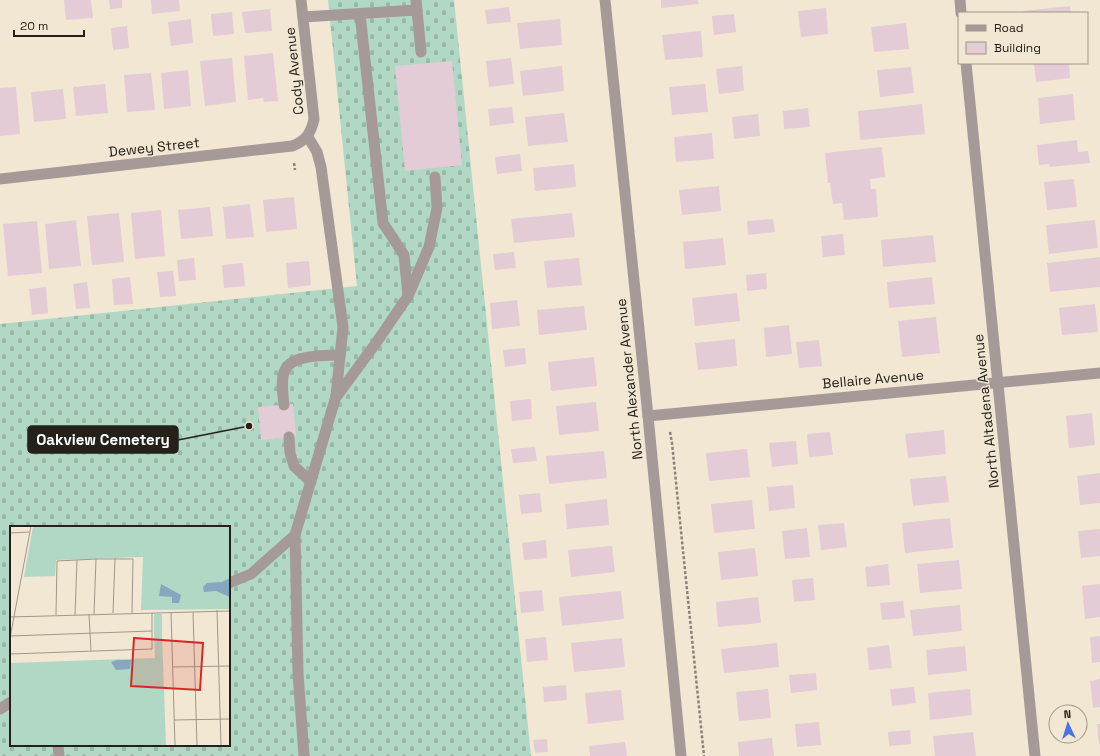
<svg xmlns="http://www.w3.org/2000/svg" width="1100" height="756" font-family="'Space Grotesk',sans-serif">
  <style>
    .cemetery { fill: url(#cemetery-stones); fill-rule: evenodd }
    .building { fill: #e3ccd6 }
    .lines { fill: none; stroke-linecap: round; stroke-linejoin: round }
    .path { stroke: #8a8376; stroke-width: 2.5; stroke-dasharray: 3 2; stroke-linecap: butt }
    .service { stroke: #a69a99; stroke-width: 11 }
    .minor { stroke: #a69a99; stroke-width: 11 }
    .labels { text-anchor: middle; stroke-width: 3; stroke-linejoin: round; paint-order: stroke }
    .street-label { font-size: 14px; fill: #25211a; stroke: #f2e7d3 }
    .inset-road { fill: none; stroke: #a09889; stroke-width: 1 }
    .view { fill: #d62828; fill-opacity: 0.15; stroke: #d62828; stroke-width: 2 }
    .inset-edge { fill: none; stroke: #25211a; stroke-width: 2 }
    .leader { fill: none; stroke: #25211a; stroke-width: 1.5 }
    .callout-dot { fill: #25211a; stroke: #f2e7d3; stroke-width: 1.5 }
    .callout { fill: #25211a; stroke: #25211a; stroke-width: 1.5 }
    .callout-label { font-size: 15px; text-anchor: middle; font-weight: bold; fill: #fff }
  </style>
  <defs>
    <pattern id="cemetery-stones" width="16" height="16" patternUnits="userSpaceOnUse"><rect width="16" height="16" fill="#b1d8c5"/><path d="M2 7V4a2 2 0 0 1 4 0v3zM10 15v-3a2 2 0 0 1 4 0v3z" fill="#98b9a9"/></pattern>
  </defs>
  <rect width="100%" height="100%" fill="#f2e7d3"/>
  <path class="cemetery" d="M328,0H454L531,756H0V324L357,286ZM11,527H229V745H11Z"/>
  <g class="building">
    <path d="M64,0H91L93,18L66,20Z"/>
    <path d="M109,0H122V8L110,9Z"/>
    <path d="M151,0H179L180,11L152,14Z"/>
    <path d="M661,0H698L699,4L661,8Z"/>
    <path d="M1070,6L1071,13H1023V11Z"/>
    <path d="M509,7L511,22L487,24L485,10Z"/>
    <path d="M826,8L828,34L801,37L798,11Z"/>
    <path d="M270,9L272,31L245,33L242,12Z"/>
    <path d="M232,12L234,34L213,36L211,14Z"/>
    <path d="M734,14L736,32L714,35L712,16Z"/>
    <path d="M191,19L193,43L171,46L168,22Z"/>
    <path d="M560,19L562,45L520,49L517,23Z"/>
    <path d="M906,23L909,49L874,52L871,27Z"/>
    <path d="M127,26L129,48L113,50L111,28Z"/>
    <path d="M701,31L703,57L665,60L662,35Z"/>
    <path d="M273,53L278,101L264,102L263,98L248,100L244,56Z"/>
    <path d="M232,58L236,102L205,106L200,61Z"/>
    <path d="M511,58L514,84L489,87L486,61Z"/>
    <path d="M452,61L462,165L405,171L395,66Z"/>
    <path d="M1034,63H1069L1070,78L1036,82Z"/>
    <path d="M562,66L564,91L523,96L520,71Z"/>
    <path d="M742,66L744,91L719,94L716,69Z"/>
    <path d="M911,67L914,93L880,97L877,70Z"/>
    <path d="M188,70L191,106L164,109L161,73Z"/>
    <path d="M151,73L155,110L127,112L124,75Z"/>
    <path d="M105,84L108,113L76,116L73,87Z"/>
    <path d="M705,84L708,112L672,115L669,87Z"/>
    <path d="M16,87L20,134L0,136V88Z"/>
    <path d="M63,89L66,119L34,122L31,92Z"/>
    <path d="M1073,94L1075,120L1040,124L1038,98Z"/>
    <path d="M922,104L925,134L860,140L858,111Z"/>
    <path d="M512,107L514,123L490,126L488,109Z"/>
    <path d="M808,108L810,127L784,129L783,111Z"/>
    <path d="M564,113L568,142L528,146L525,117Z"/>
    <path d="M758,114L760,136L734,139L732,117Z"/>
    <path d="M712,133L714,159L676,162L674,137Z"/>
    <path d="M1077,140L1078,152L1088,151L1090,163L1050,167L1049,164L1039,165L1037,145Z"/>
    <path d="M882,147L885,177L870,179L871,189H876L878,217L844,220L842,203L833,204L830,183H828L825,153Z"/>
    <path d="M520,154L522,171L497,174L495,157Z"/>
    <path d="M574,164L576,187L535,191L533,168Z"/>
    <path d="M1074,179L1077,207L1047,210L1044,182Z"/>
    <path d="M719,186L721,211L682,215L679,190Z"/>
    <path d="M294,197L297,229L266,232L263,200Z"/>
    <path d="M250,204L254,237L226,239L223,207Z"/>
    <path d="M210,207L213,236L181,239L178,210Z"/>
    <path d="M161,210L165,256L135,259L131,213Z"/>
    <path d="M119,213L124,262L92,265L87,216Z"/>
    <path d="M572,213L575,237L514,243L511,219Z"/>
    <path d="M773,219L775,232L748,235L747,221Z"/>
    <path d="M76,220L81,266L49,269L45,224Z"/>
    <path d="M1095,220L1098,248L1049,254L1046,225Z"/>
    <path d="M37,221L42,273L8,276L3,224Z"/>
    <path d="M843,234L845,255L823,257L821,236Z"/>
    <path d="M933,235L936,262L883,267L881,240Z"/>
    <path d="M723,238L726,265L685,269L683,242Z"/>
    <path d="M514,252L516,268L495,270L493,254Z"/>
    <path d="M1100,257V287L1050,292L1047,263Z"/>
    <path d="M194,258L196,280L179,281L177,260Z"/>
    <path d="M579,258L582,285L547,288L544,261Z"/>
    <path d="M309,261L311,285L288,288L286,263Z"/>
    <path d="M243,263L245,286L224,288L222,265Z"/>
    <path d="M173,271L176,296L160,297L157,272Z"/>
    <path d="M766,273L767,289L747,291L746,275Z"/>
    <path d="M130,277L133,304L114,305L112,279Z"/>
    <path d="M932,277L935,304L889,308L887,282Z"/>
    <path d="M87,282L90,308L76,309L73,284Z"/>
    <path d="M46,287L48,313L32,315L29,289Z"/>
    <path d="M737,293L740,321L695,326L692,298Z"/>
    <path d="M517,300L520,326L492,329L490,303Z"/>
    <path d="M1095,304L1098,332L1062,335L1059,308Z"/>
    <path d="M584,306L587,330L539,335L537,310Z"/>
    <path d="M936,317L940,353L902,357L898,321Z"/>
    <path d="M789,325L792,354L766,357L764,328Z"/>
    <path d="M735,339L737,366L698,370L695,343Z"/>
    <path d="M819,340L822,366L799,368L796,342Z"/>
    <path d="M525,348L526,364L505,367L503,350Z"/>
    <path d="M594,357L597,386L551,391L548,362Z"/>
    <path d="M531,399L532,419L512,421L510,401Z"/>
    <path d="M596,402L599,431L559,435L556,406Z"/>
    <path d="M293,404L296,437L261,440L258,407Z"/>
    <path d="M1092,413L1095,445L1069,448L1066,416Z"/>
    <path d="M944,430L946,454L908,458L905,434Z"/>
    <path d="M830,432L833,455L809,457L807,434Z"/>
    <path d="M796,441L798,464L772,467L769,443Z"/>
    <path d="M535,447L537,461L513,463L511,449Z"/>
    <path d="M747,449L750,477L709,481L706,453Z"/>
    <path d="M604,451L607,478L549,484L546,456Z"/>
    <path d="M1100,473V503L1080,505L1077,476Z"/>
    <path d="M946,476L949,502L913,506L910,479Z"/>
    <path d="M793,485L795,508L769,511L767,487Z"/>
    <path d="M540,493L542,512L521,514L519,495Z"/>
    <path d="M607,499L609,525L567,529L565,504Z"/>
    <path d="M752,500L755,529L714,533L711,504Z"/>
    <path d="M950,518L953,548L905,553L902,523Z"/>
    <path d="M844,523L847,547L821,550L818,525Z"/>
    <path d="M807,528L810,557L785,559L782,531Z"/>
    <path d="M1100,529V556L1081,558L1078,531Z"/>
    <path d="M546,540L547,558L524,560L522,543Z"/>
    <path d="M612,546L615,572L571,577L568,550Z"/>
    <path d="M755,548L758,576L721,580L718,552Z"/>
    <path d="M959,560L962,589L920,593L917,564Z"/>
    <path d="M888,564L890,585L867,587L865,567Z"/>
    <path d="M813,578L815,600L794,602L792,580Z"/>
    <path d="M1100,584V617L1085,619L1082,586Z"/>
    <path d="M542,590L544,611L521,613L519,592Z"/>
    <path d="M621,591L624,619L562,626L559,597Z"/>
    <path d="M758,597L761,623L718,627L716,602Z"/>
    <path d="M903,601L905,618L882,620L880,603Z"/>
    <path d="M960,605L962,631L913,636L910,610Z"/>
    <path d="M1100,636V662L1092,663L1090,637Z"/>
    <path d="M546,637L548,660L527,662L525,639Z"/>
    <path d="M622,638L625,667L574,672L571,643Z"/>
    <path d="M777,643L779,667L724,673L721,649Z"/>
    <path d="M889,645L892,668L869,670L867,648Z"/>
    <path d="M965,646L967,671L928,675L926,650Z"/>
    <path d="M816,673L817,690L791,693L789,675Z"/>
    <path d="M1100,679V707L1093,708L1090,681Z"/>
    <path d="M566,685L567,700L544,702L543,687Z"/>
    <path d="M914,687L916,703L892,706L890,689Z"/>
    <path d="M768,689L771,718L739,721L736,692Z"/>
    <path d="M970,689L972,715L930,720L928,693Z"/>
    <path d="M621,690L624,720L588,724L585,693Z"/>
    <path d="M819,722L821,745L797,747L795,724Z"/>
    <path d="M1097,724H1100V744H1099Z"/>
    <path d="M910,730L911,744L889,746L888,732Z"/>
    <path d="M973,732L976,756H935L933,736Z"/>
    <path d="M772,738L774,756H739L738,742Z"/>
    <path d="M547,739L548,752L535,753L533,740Z"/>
    <path d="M625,742L627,756H590L589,746Z"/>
  </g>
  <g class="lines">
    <g class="path">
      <path d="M294,163L295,170"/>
      <path d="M670,432L672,443L704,756"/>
    </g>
    <g class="service">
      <path d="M416,0L421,52"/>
      <path d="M360,14L383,223L404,255L408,296"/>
      <path d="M303,17L417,10"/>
      <path d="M337,396L376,343L408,296L429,247L437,208L435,177"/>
      <path d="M284,405C283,394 280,380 285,370C292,354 325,356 340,355"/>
      <path d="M289,437L290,453L294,466L311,482"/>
      <path d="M295,535L298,673L304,756"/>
      <path d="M229,583L251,574L295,535L336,396L343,327L321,167L317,152L308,137"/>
      <path d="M0,709L11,702"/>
      <path d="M58,745L59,756"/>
    </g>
    <g class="minor">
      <path d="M605,0L648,416L681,756"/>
      <path d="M960,0L961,13"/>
      <path d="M966,63L1035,756"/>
      <path d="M0,179L292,146C306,141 311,133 314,119L301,0"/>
      <path d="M648,416L1100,373"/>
    </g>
  </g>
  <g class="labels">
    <g class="street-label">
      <text transform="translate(294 71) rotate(-96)" y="5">Cody Avenue</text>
      <text transform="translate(154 147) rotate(-6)" y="5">Dewey Street</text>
      <text transform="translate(629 379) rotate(-96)" y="5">North Alexander Avenue</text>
      <text transform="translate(873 379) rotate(-5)" y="5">Bellaire Avenue</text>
      <text transform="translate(986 411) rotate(-96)" y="5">North Altadena Avenue</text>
    </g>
  </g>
  <g transform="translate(10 526)">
    <rect width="220" height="220" fill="#f2e7d3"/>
    <path d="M23,0H220V83L131,84L133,31L46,34L45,50L14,51Z" fill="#b1d8c5"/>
    <path d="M144,108H152L156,220H0V137L145,132Z" fill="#b1d8c5"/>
    <path d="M144,88H152V108H144Z" fill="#b1d8c5"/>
    <path d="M17,41H31V49H17Z" fill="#b1d8c5"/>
    <path d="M220,52V71L206,65L194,66L193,61L197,57L212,56ZM151,58L171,69L169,77H162V71L149,70ZM107,134H121L120,143L106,144L101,136Z" fill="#86a7bf"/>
    <path class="inset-road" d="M0,7L19,6M207,84L211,220M161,86L165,220M183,86L187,220M103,87L105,32M79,88L81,125M84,88L86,33M46,89L47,35L86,33H123L122,87M65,89L67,34M0,91L220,85M0,110L142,105M0,112L21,0M0,128L142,123V87M163,141L220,140M164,194L220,193"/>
    <path class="view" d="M124,112L193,117L190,164L121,160Z"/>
    <rect width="220" height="220" class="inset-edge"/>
  </g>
  <path class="leader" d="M249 426L178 440"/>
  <circle class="callout-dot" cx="249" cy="426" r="4"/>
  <rect class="callout" x="28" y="426" width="150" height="27" rx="4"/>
  <g class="callout-label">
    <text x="103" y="445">Oakview Cemetery</text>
  </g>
  <rect x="958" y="12" width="130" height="52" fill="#f2e7d3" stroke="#a09889"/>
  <rect x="966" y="25" width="20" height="6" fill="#a69a99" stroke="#a09889"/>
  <text x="994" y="32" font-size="12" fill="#25211a">Road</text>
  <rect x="966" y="42" width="20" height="12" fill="#e3ccd6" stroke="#a09889"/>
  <text x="994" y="52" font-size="12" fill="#25211a">Building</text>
  <g transform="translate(1068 724) rotate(356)"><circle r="19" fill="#f2e7d3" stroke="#a09889"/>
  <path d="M0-3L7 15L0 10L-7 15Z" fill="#4973e5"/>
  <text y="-6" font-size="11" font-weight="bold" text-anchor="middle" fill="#25211a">N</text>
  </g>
  <path d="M14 30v6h70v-6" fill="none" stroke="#25211a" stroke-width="2"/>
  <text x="20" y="30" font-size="12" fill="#25211a" stroke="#f2e7d3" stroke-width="3" paint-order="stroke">20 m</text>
</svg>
